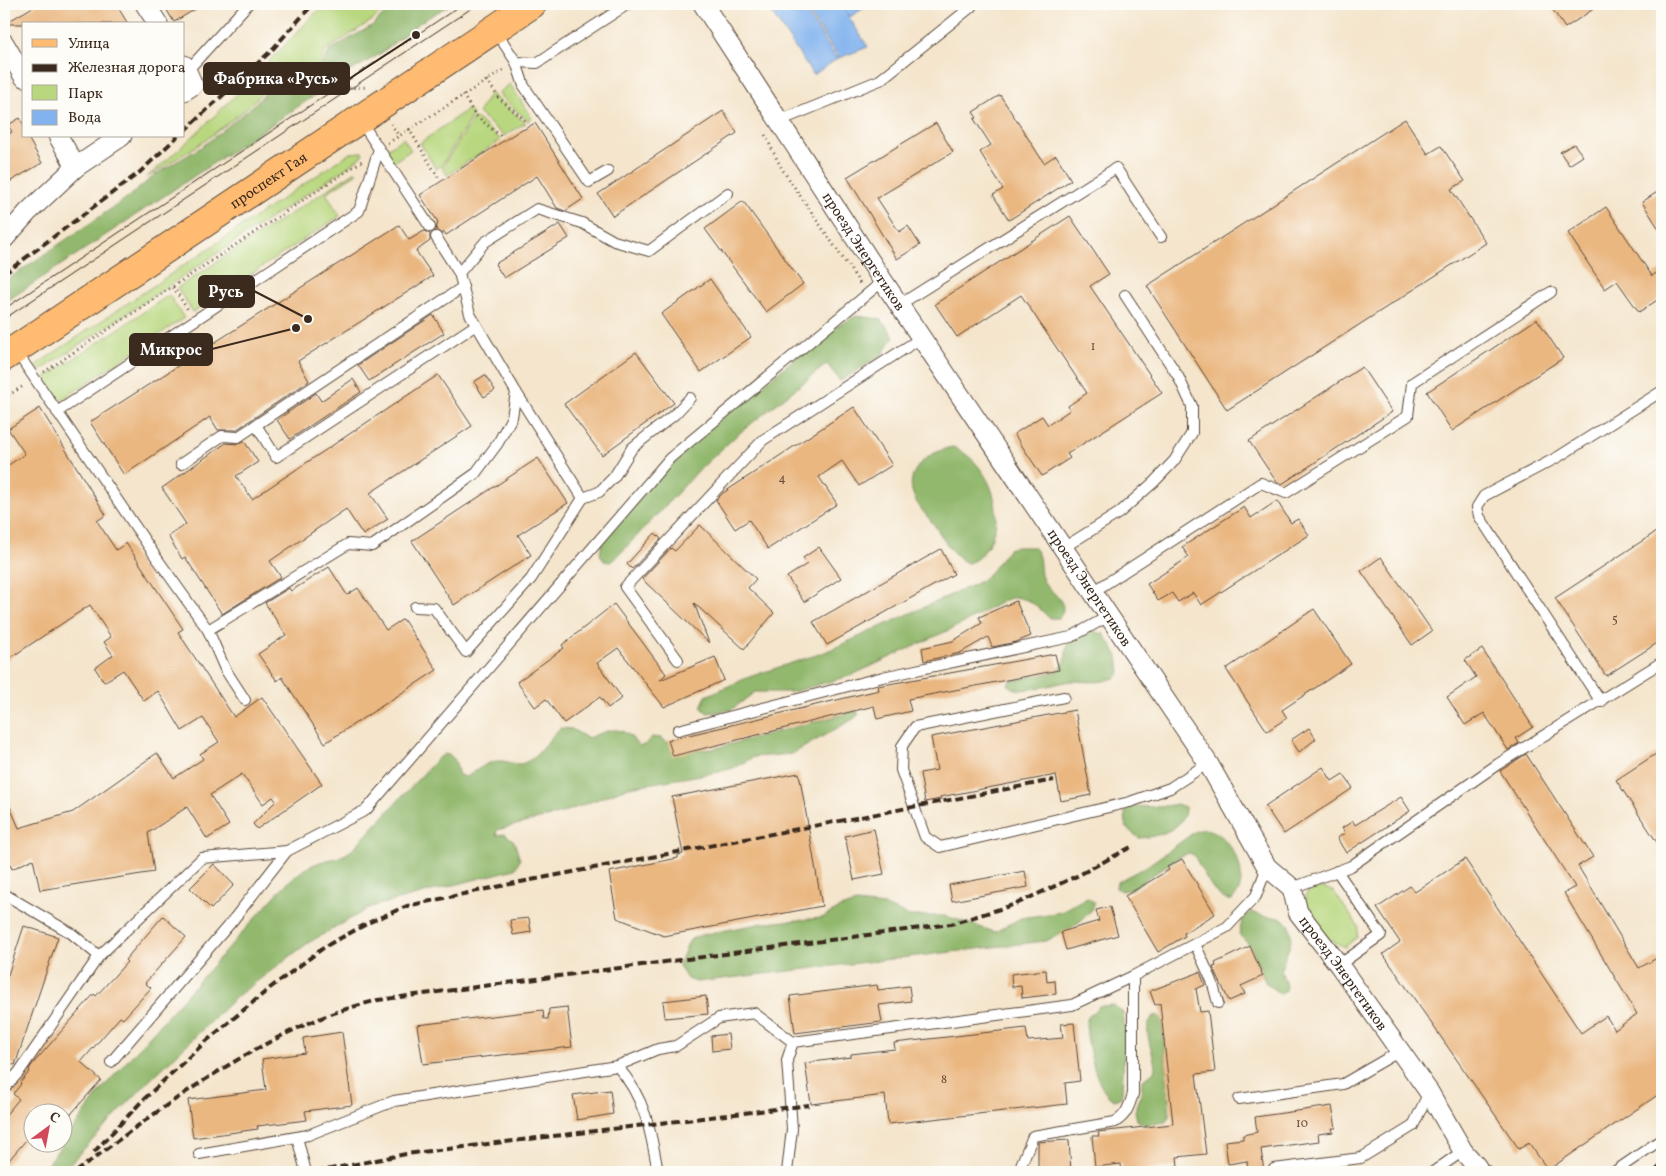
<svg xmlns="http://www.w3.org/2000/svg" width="1666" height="1176" font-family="Vollkorn,serif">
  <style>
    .green { fill: #b8d77e; stroke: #7a804e }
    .forest { fill: #92b86d; stroke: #667146 }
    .water { fill: #82b3ee; stroke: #5e6e86 }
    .building { fill: #eab781 }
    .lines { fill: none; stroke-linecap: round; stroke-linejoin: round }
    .service-casing { stroke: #574638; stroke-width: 12 }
    .minor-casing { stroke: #574638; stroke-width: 21 }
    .primary-casing { stroke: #574638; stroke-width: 30 }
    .path { stroke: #574638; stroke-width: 3; stroke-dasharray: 1 4; stroke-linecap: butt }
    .service { stroke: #fff; stroke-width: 10 }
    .minor { stroke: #fff; stroke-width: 19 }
    .primary { stroke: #ffbb71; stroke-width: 28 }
    .tram { stroke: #3b2a1e; stroke-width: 1 }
    .rail { stroke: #3b2a1e; stroke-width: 4; stroke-dasharray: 8 4; stroke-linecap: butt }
    .labels { text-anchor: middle; stroke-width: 4; stroke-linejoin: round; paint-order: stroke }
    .number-label { font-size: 12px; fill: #674d37 }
    .street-label { font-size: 15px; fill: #3b2a1e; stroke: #fdfcf7 }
    .leader { fill: none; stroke: #3b2a1e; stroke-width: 2 }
    .callout-dot { fill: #3b2a1e; stroke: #fdfcf7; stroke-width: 2 }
    .callout { fill: #3b2a1e; stroke: #3b2a1e; stroke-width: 2 }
    .callout-label { font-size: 16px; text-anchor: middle; font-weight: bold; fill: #fff }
  </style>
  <rect width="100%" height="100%" fill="#fdfcf7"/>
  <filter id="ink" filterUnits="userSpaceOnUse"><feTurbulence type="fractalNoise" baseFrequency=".02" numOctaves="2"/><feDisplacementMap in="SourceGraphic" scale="10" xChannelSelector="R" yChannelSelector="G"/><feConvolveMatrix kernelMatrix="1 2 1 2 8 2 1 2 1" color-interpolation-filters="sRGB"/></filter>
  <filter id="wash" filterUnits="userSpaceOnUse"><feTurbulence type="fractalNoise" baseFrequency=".0096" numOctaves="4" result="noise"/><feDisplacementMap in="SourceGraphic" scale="20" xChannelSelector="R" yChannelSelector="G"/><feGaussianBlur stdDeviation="1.12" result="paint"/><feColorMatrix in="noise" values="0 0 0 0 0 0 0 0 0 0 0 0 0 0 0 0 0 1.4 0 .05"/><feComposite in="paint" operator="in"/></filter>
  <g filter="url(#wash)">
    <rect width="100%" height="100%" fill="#f4e5cc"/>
    <g class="green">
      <path d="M324,4H390L373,20L326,50L317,70L311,76L270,85L246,109L203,142L146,178C209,125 267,64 324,4Z"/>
      <path d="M510,84L532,118L528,121L502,98L499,92Z"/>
      <path d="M490,93L526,123L504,136L478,113Z"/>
      <path d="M468,109L473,115L441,166L436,169L420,143Z"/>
      <path d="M475,117L501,140L447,175L442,167Z"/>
      <path d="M403,138L411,150L392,163L384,151Z"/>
      <path d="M362,152L363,154L352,164L40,371L36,365L350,153Z"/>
      <path d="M356,171L357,173L326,193L340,216L193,312L177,288Z"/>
      <path d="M169,295L184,318L60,401L45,378Z"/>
      <path d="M1322,887L1334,892L1358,926L1357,937L1345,947C1341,945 1335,943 1331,940C1326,937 1322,929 1318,925C1308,911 1293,889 1322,887Z"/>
    </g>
    <g class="forest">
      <path d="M395,4H451L419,23L380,54L318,90L320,92L4,303V282L130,196L156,174L203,146L248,110L271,88L308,80L311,89L318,91L313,88L311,83L330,50L373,25Z"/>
      <path d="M856,316L881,319L894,337L881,356L840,381L827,364L737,435L699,470L617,557L610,562L604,561L600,554L602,543L675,457L827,332Z"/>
      <path d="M953,447C989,462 1009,513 987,547C981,555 977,561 967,563C953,556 945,541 937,529C929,517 917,507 913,494C904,469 932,450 953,447Z"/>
      <path d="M1015,547H1033C1043,557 1038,566 1042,578C1046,591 1073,601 1059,618H1049L1037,606L1027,600L1015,597L1005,600L964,623L850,676L792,692H755L731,710L707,713L701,707L706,696L749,677L825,652L977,583L990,573L1008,549Z"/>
      <path d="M1092,631L1104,634L1118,656L1120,672C1118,676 1116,678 1111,679C1099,684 1086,681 1073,681C1057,682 1019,697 1008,685L1010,681L1055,672C1068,665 1064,656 1068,644Z"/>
      <path d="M856,711L859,714L855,718L792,754L754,757L733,768L719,772L629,787L562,813L497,830L496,835L505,834L514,841L520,860L515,869L371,907L308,943L236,997L149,1081L62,1172H42L102,1089L284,886C294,876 306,867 320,862C334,858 339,859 352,850L438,758L445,754C458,757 455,764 459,775L466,777C476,771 489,760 501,761C509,761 516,766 524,763C538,758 549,738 560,728L572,729L587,738C601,734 614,724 629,735C633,738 635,743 640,746L644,745L652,737L661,738L681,751L712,749Z"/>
      <path d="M1177,804L1185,807C1186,830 1156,837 1139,838L1126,828L1125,812L1132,806L1159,807Z"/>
      <path d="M1204,829C1231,832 1255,880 1232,900C1216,903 1201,868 1194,855L1189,853L1181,856L1130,890L1121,891L1116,888L1117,882L1147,866L1196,831Z"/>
      <path d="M1087,897L1094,902C1095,916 1058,937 1045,941L696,982L687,979L679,966L687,945L691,939L701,935L763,923L822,918L840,908L856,903L885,906L910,916H946L995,932L1021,918L1061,912Z"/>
      <path d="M1251,912L1266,917H1280L1289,924C1295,940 1287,951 1282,966C1279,976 1291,984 1283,993L1280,994L1266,983L1251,947L1239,934L1243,917Z"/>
      <path d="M1114,1005L1123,1013L1125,1030L1122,1093L1121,1097L1115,1100C1096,1095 1087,1042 1086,1024L1088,1017L1099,1006Z"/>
      <path d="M1154,1016H1158L1162,1020L1170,1115L1166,1122L1145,1125L1137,1120L1135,1111L1141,1096L1142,1081L1154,1071L1155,1067C1154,1052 1140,1028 1154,1016Z"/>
    </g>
    <g class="water">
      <path d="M766,4H801L837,59L813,75Z"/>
      <path d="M803,4H870L850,17L845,11L868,47L839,58Z"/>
    </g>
    <g id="blocks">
      <g class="building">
        <path d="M38,4H116L128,24H4Z"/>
        <path d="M163,4H204L174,22Z"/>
        <path d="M1549,4H1601L1565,28Z"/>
        <path d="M1000,95L1044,163L1056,155L1071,180L1009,220L993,195L1003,189L980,152L991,145L974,119L977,118L973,112Z"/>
        <path d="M723,111L737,133L613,216L598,194Z"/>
        <path d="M20,118L24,126V136H27L42,163L4,185V137L12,132L8,125Z"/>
        <path d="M1405,119L1428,154L1441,146L1465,181L1451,189L1486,243L1227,410L1147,286Z"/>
        <path d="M535,123L583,199L565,211L557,208L537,176L446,235L444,232L442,234L436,230L438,222L420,195L522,129L523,130Z"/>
        <path d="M936,123L953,152L877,198L899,232L908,226L920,245L897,259L847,177Z"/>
        <path d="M1574,144L1583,156L1569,165L1560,152Z"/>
        <path d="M1662,189V234L1642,202Z"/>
        <path d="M743,201L803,284L766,312L705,229Z"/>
        <path d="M1606,207L1652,276L1662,269V297L1639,312L1617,281L1605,289L1568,233Z"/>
        <path d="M1070,216L1109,274L1090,286L1162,393L1067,454L1070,458L1042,476L1014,434L1042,416L1048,425L1070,410L1068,406L1087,393L1021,295L957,337L935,304Z"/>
        <path d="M560,224L569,238L504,278L495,264Z"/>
        <path d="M399,225L409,240L424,231L430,234V241L416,251L433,276L298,361L309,381L236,430H218L210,417L124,475L90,422Z"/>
        <path d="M710,279L751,337L701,372L661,314Z"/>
        <path d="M433,315L444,333L369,381L358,365Z"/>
        <path d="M1537,319L1563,358L1452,431L1427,392Z"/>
        <path d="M636,352L674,403L602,455L564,404Z"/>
        <path d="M1362,367L1392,412L1282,484L1276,481L1249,441Z"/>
        <path d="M438,375L472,426L370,493L388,519L363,535L346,509L270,561L281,577L222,614L185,557L182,559L168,536L186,524L162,488L226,443L238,444L244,441L258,462L236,476L252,499Z"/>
        <path d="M485,375L495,390L484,397L474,382Z"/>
        <path d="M353,379L361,392L290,439L277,420L316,393L321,401Z"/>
        <path d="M854,407L892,465L859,486L842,461L819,477L837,504L768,549L749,520L735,529L716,500L723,493Z"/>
        <path d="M40,408L106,515L97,521L116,550L126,543L183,629L178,632L234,717L262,697L322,784L257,829L253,824L276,801L273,797L263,804L242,774L210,795L229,825L207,839L187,807L148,833L154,872L40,890L33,859L12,869L4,851V793L19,828L73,812L157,753L174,778L203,759L200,754L219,742L203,718L182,731L158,691L144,701L123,670L104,682L95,668L113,655L104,642L111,637L90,605L4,662V468L25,454L8,429Z"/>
        <path d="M538,458L568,503L518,535L531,555L454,605L412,541Z"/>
        <path d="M1277,501L1291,523L1298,519L1309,535L1201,605L1193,593L1178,602L1172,593L1158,601L1147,584L1189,557L1182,547L1244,507L1251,518Z"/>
        <path d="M700,525L756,579L748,588L774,613L744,649L694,603L709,643L642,579L671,548L675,551Z"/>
        <path d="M1662,528V640L1606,676L1555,598Z"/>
        <path d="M655,533L661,539L632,569L627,564Z"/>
        <path d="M819,547L841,578L804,602L787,577L807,564L803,558Z"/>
        <path d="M941,549L954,574L827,645L813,622Z"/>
        <path d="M1381,557L1432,631L1412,645L1361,571Z"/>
        <path d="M329,567L347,595L358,588L386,630L403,619L437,670L325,743L282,677L277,681L258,654L286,635L265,603L289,588L291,591Z"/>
        <path d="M1016,601L1031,636L1016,642L992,647L988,637L960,653L924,661L922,648L953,641L982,623L979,617Z"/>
        <path d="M614,604L666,674L660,680L715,657L724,680L664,707L618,648L597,663L622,698L608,708L600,697L564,723L546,699L535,707L517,682L564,648L562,645Z"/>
        <path d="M1314,609L1351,664L1282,710L1287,718L1267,731L1226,669Z"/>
        <path d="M1482,649L1533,727L1516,738L1519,743L1508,750L1484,713L1465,725L1447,697L1476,677L1465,660Z"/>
        <path d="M1055,654L1059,670L908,699L911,711L877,719L874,706L673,756L668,740L879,690L878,686Z"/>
        <path d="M1075,710L1091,795L1061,801L1056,775L940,797L941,799L925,802L920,773L937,770L931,737Z"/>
        <path d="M1309,728L1316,739L1299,752L1291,740Z"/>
        <path d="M1662,750V850L1616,780Z"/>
        <path d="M1526,754L1593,857L1578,866L1639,968L1657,958L1662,966V1092L1548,1170L1529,1143L1519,1149L1383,954L1400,942L1377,908L1410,886L1415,892L1465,859L1581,1033L1606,1016L1615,1030L1637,1014L1564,893L1575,887L1500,771Z"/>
        <path d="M1323,767L1332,781L1343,774L1353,788L1284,834L1265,806Z"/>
        <path d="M799,773L822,906L664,936L617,918L609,872L678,858V855L683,854L672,797Z"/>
        <path d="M1401,797L1410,811L1346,853L1337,838L1345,833L1342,828L1353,821L1355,825Z"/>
        <path d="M874,829L884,874L854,880L845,836Z"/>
        <path d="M1182,859L1215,914L1184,933L1185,936L1158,952L1125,896L1169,870L1167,867Z"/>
        <path d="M214,864L234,885L211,909L190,888Z"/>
        <path d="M1025,871L1028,887L952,901L949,885Z"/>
        <path d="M1110,907L1118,935L1066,950L1061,932L1099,921L1096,910Z"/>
        <path d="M163,916L186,937L145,983L151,988L123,1019L120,1017L81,1062L101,1080L71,1114H32V1133L4,1166V1117L19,1099L13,1094L21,1084L20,1083L30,1071L29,1070L31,1066L94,994L96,996L127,962L125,960Z"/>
        <path d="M529,918L531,932L513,935L510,920Z"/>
        <path d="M24,926L58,937L15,1065L4,1062V987Z"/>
        <path d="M1250,946L1263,976L1241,986L1245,994L1229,1001L1213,967L1216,966L1215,963Z"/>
        <path d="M1046,970L1047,982L1055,981L1056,994L1022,998L1021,986L1012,987L1011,974Z"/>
        <path d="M1200,972L1205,985L1196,989L1200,1012L1208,1011L1215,1072L1196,1074L1206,1154L1177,1157L1178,1166L1125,1172H1122L1121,1164L1095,1167L1092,1136H1099L1098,1132L1173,1124L1160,1003L1155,1005L1150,991Z"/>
        <path d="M877,985L878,990L909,986L911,1001L879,1005L882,1022L795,1033L790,996Z"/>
        <path d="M706,996L708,1014L665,1018L663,1001Z"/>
        <path d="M567,1007L572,1047L423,1064L417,1025L543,1010L544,1019H548L549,1009Z"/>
        <path d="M1074,1023L1080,1081L1065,1083L1067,1104L888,1124L885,1095L811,1104L805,1063L851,1057V1054L895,1049L894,1043L1026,1028L1028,1041L1063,1038L1061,1024Z"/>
        <path d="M342,1032L352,1105L305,1111L307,1120L257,1126L258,1129L193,1138L188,1100L266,1090L262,1059L305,1053L303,1038Z"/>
        <path d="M728,1034L730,1049L712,1051L711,1036Z"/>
        <path d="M610,1090L613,1114L577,1120L573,1095Z"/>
        <path d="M1332,1106L1336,1128H1332L1333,1132L1318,1134L1319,1141L1261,1149L1264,1172H1248L1247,1161L1228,1164L1225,1141L1243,1139V1135L1257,1132L1255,1117Z"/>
        <path d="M1069,1140L1071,1172H1038V1142Z"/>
      </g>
    </g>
  </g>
  <g filter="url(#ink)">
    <use href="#blocks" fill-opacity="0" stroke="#574638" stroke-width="1"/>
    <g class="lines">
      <g class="service-casing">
        <g id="service">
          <path d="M495,30L516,62L524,86L589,182L608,171"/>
          <path d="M516,62L537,63L628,4"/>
          <path d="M187,71L248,4"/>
          <path d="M779,121L880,80L971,7"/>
          <path d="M379,149L430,227"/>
          <path d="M436,237L459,273"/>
          <path d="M899,305L1116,168L1161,237"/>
          <path d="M16,351L156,557L208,630L225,669L245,700"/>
          <path d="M57,412L359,211L379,149L360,120"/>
          <path d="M256,425L276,457L476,325"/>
          <path d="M181,464L222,436L238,437L463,287"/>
          <path d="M583,498L599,492L614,477L632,448L675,414L690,398"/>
          <path d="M1063,548L1119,513L1154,482L1174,461L1192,433V406L1178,376L1125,295"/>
          <path d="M1093,592L1261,483L1286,493L1408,416L1412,383L1551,292"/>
          <path d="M415,607L434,608L466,652L531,579L583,498L516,392"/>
          <path d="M208,630L348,544L372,546L475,474L498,443L512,417L516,392L470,314L459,273L485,242L537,209L582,223L614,241L649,251L728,193"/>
          <path d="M678,660L625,587L763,440L921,338"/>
          <path d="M1064,697L915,727L902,746L901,770L925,837L940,847L1130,802L1170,788L1208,763"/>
          <path d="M1601,702L1479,516L1477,507L1484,496L1558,457L1662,391"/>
          <path d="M678,730L883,677L1071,637L1109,616"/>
          <path d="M1337,871L1381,935L1339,965"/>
          <path d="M1292,888L1351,866L1498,764L1662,662"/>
          <path d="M4,894L71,933L99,956"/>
          <path d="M1195,944L1212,981L1218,1003"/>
          <path d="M111,1062L233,920L287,851"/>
          <path d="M617,1066L658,1049L676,1046L719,1018L754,1013L793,1042"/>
          <path d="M4,1089L19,1072L99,956L202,858L287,851L366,810L670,458L883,281"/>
          <path d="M1239,1099L1343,1084L1400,1051"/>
          <path d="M297,1137L306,1172"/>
          <path d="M199,1154L308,1135L394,1101L617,1066C645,1097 651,1132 658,1172"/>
          <path d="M1477,1167L1489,1172"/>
          <path d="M1274,1169L1361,1158L1413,1126L1429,1092"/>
          <path d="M787,1172L792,1129L787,1060L793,1042L1072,1005L1133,976L1227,927L1256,896L1267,867"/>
          <path d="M1015,1172L1019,1170L1033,1136L1115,1122C1127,1115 1129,1106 1133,1094V976"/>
          <path d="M1433,1172L1463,1151"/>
          <path d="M1614,1172L1662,1139"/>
        </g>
      </g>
      <g class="minor-casing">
        <g id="minor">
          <path d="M145,4L158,24"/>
          <path id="s1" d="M703,4L883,281L1208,763L1267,867L1292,888L1298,912L1339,965L1429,1092L1463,1151L1477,1167"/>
          <path d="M4,43L24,77"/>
          <path d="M184,65L193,85L184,91"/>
          <path d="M58,136L76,167"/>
          <path d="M4,239L28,212L76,167L122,136"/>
        </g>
      </g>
      <g class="primary-casing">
        <g id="primary">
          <path id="s2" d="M4,357L532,4"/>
        </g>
      </g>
      <g class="path">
        <path d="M487,80L498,97L528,123"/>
        <path d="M209,87L254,92L368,87"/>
        <path d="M463,95L475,115L502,137"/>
        <path d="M391,124L399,136"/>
        <path d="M409,129L438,177"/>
        <path d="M765,135L782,169L861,285"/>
        <path d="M388,143L505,69"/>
        <path d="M173,287L188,310"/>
        <path d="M44,372L362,161"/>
        <path d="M4,398L25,385"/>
      </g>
      <use href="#service" class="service"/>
      <use href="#minor" class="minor"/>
      <use href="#primary" class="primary"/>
      <g class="tram">
        <path d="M4,309L463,4"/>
        <path d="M4,319L478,4"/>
      </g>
      <g class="rail">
        <path d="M184,131L271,51L313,4"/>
        <path d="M4,274L140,172L178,136"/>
        <path d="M94,1152L142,1101L204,1043L270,988L326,946L370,922L407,906L515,883L1054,780"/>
        <path d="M76,1172C152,1114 244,1046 334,1013C348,1008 363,1004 378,1000L951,924L1016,904L1079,875L1131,847"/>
        <path d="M316,1172L406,1154L809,1105"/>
        <path d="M1654,1172L1662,1165"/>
      </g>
    </g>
  </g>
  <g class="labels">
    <g class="number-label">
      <text x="1093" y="350">1</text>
      <text x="782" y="482">4</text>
      <text x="1615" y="623">5</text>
      <text x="944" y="1083">8</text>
      <text x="1302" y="1127">10</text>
    </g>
    <g class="street-label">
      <text dy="5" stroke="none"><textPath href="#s2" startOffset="318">проспект Гая</textPath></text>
      <text dy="5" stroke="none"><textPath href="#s1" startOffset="295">проезд Энергетиков</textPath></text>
      <text dy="5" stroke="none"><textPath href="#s1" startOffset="700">проезд Энергетиков</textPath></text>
      <text dy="5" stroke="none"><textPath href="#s1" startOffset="1165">проезд Энергетиков</textPath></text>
    </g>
  </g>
  <path class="leader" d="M416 35L349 79M308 319L254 291M296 328L212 349"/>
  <g class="callout-dot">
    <circle cx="416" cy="35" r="5"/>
    <circle cx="308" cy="319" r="5"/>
    <circle cx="296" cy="328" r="5"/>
  </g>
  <g class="callout">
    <rect x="204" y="63" width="145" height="31" rx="5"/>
    <rect x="199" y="276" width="55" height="31" rx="5"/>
    <rect x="130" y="334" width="82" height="31" rx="5"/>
  </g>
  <g class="callout-label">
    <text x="276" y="84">Фабрика «Русь»</text>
    <text x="226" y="297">Русь</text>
    <text x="171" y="355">Микрос</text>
  </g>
  <rect width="1666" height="1176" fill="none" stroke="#fdfcf7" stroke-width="20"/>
  <rect x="22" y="22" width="162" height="115" fill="#fdfcf7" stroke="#afa8a0"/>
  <rect x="32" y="39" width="25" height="8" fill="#ffbb71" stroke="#afa8a0"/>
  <text x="68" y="48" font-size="15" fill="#3b2a1e">Улица</text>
  <rect x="32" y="64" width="25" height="8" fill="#3b2a1e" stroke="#afa8a0"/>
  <text x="68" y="72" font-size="15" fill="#3b2a1e">Железная дорога</text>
  <rect x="32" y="85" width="25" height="15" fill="#b8d77e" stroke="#afa8a0"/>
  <text x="68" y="98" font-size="15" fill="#3b2a1e">Парк</text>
  <rect x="32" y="110" width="25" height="15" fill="#82b3ee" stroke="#afa8a0"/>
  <text x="68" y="122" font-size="15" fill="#3b2a1e">Вода</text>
  <g transform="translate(48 1128) rotate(32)"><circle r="24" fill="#fdfcf7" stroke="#afa8a0"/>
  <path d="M0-4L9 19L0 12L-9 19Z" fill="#d1495b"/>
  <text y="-8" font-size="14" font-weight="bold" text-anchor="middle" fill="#3b2a1e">С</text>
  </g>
</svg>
